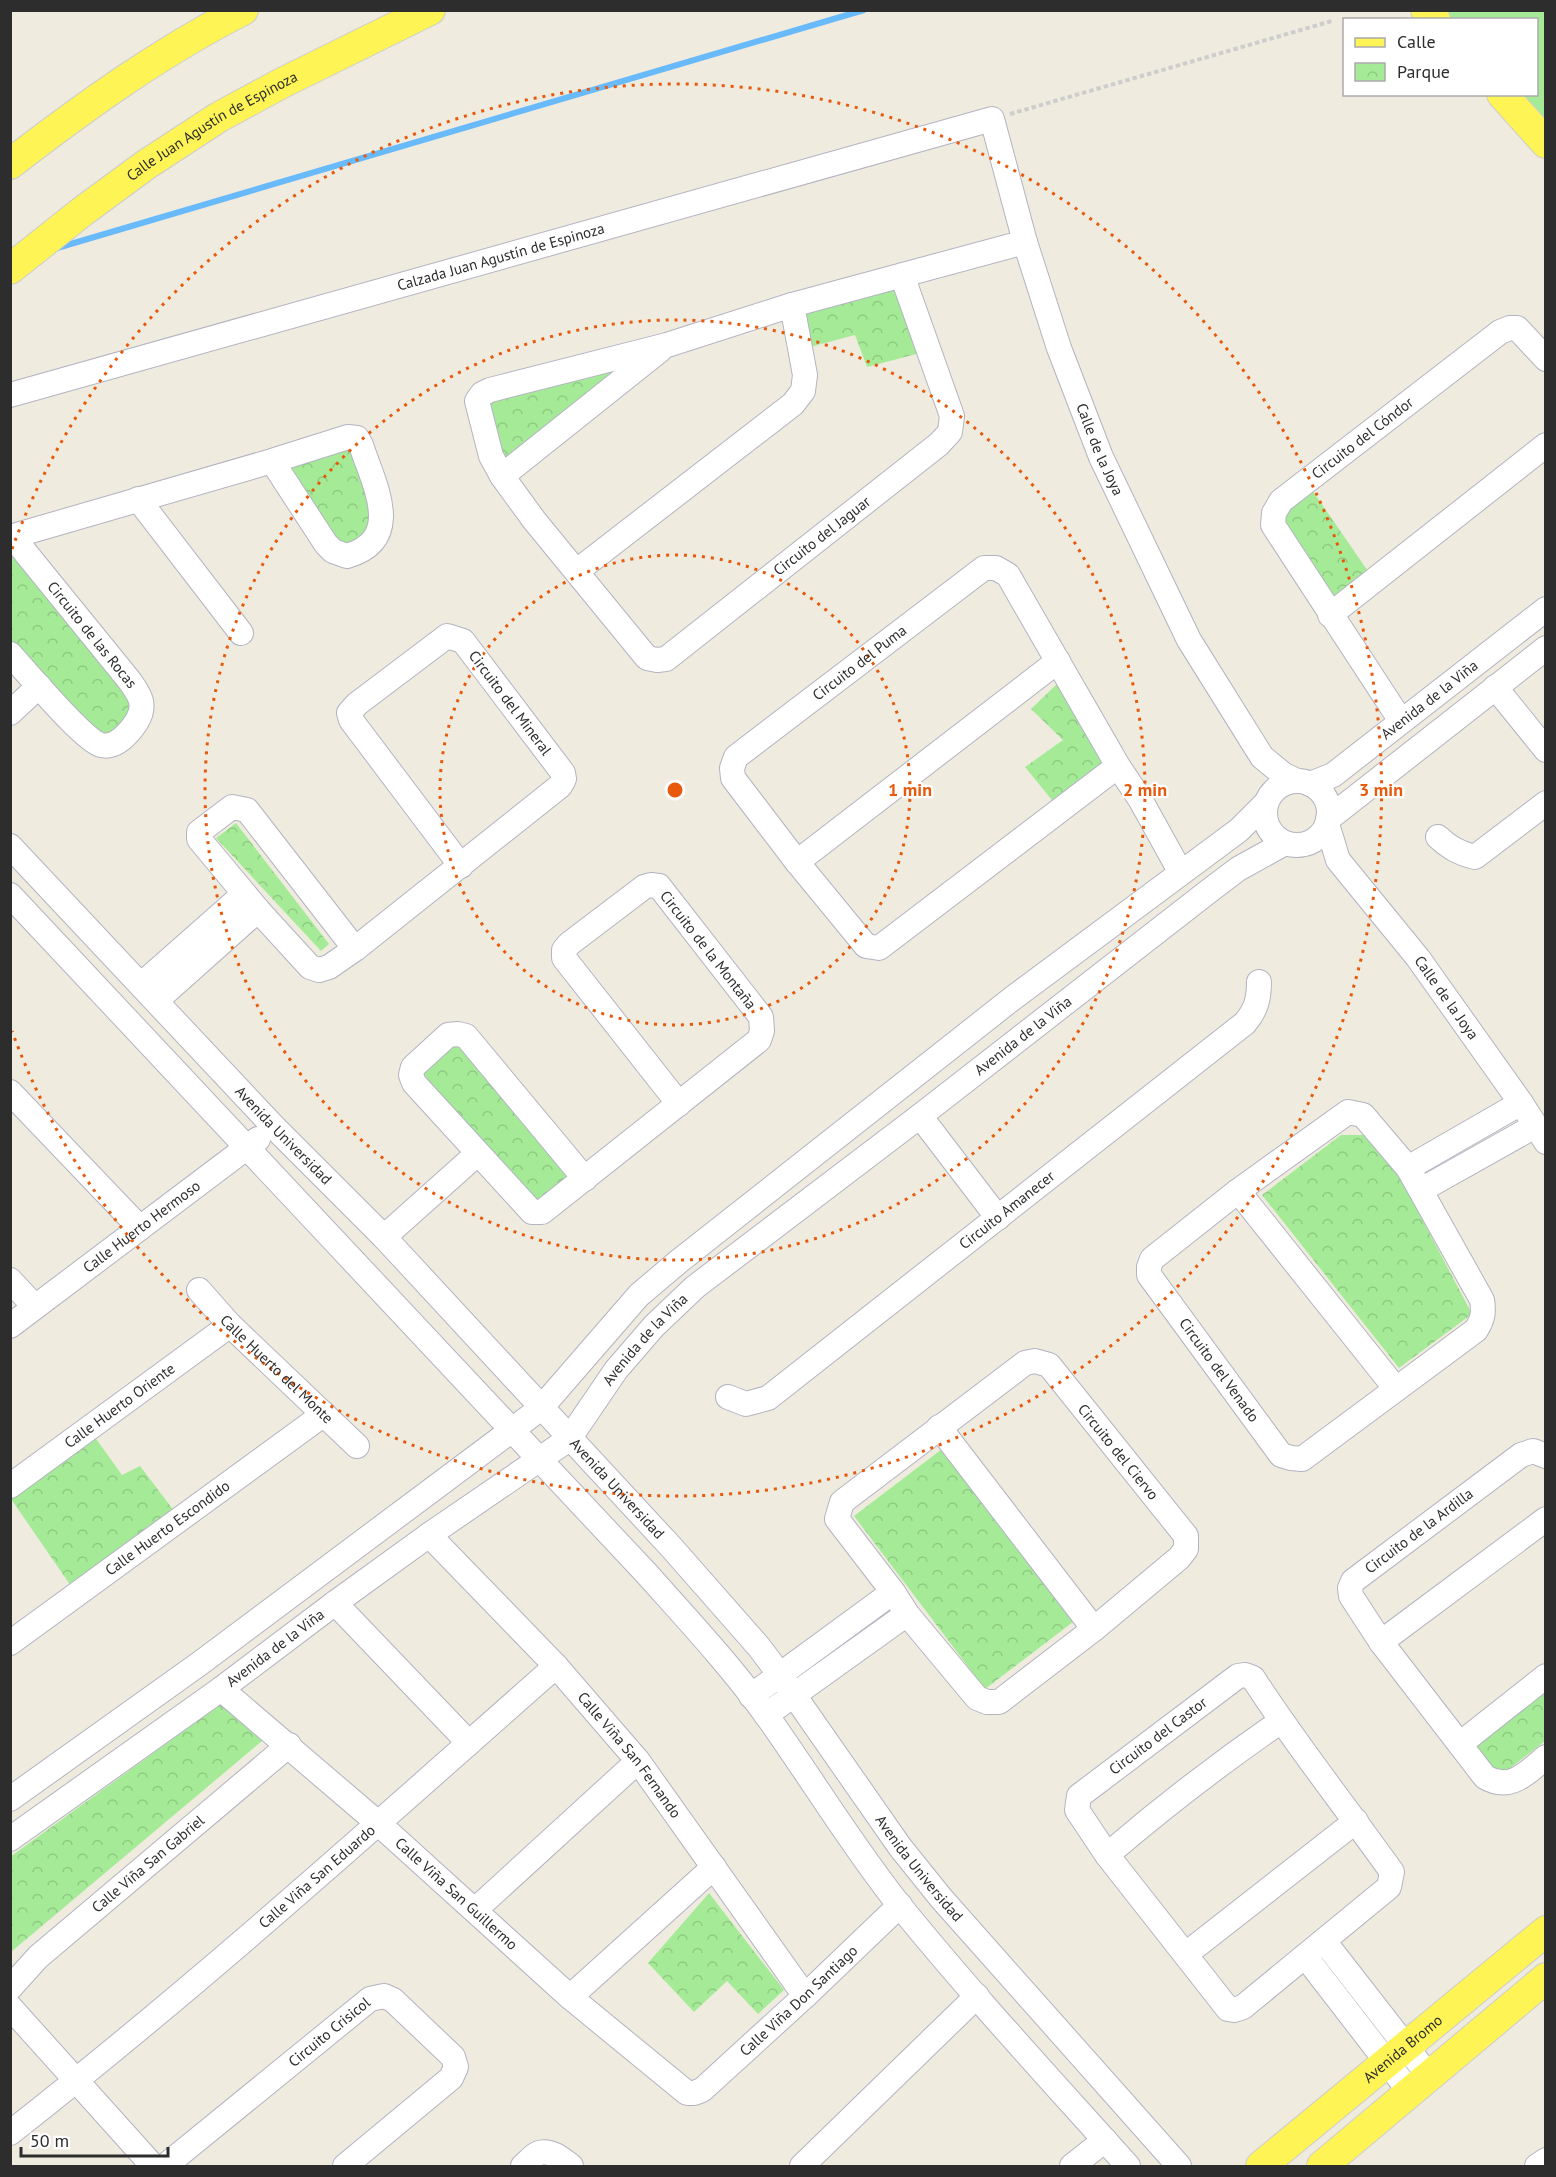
<svg xmlns="http://www.w3.org/2000/svg" width="1556" height="2177" font-family="'PT Sans',sans-serif">
  <style>
    .grass { fill: #a5eb97 }
    .park { fill: url(#park-crowns) }
    .lines { fill: none; stroke-linecap: round; stroke-linejoin: round }
    .stream { stroke: #69bafa; stroke-width: 6 }
    .minor-casing { stroke: #b3b3c2; stroke-width: 26 }
    .major-casing { stroke: #cdcdcd; stroke-width: 32 }
    .path { stroke: #cdcdcd; stroke-width: 4; stroke-dasharray: 4.5 3; stroke-linecap: butt }
    .minor { stroke: #fff; stroke-width: 24 }
    .major { stroke: #fef455; stroke-width: 30 }
    .ring { fill: none; stroke: #e8590c; stroke-width: 3; stroke-dasharray: 3 6 }
    .labels { text-anchor: middle; stroke-width: 4.5; stroke-linejoin: round; paint-order: stroke }
    .street-label { font-size: 15px; fill: #2d2d2d; stroke: #fff }
    .centre { fill: #e8590c; stroke: #fff; stroke-width: 3 }
    .ring-label { font-size: 18px; text-anchor: middle; font-weight: bold; fill: #e8590c; stroke: #fff; stroke-width: 4.5; stroke-linejoin: round; paint-order: stroke }
  </style>
  <defs>
    <pattern id="park-crowns" width="20" height="18" patternUnits="userSpaceOnUse" patternTransform="scale(1.5)"><rect width="20" height="18" fill="#a5eb97"/><path d="M2 6a3 3 0 1 1 6 0M12 15a3 3 0 1 1 6 0" fill="none" stroke="#8eca82"/></pattern>
  </defs>
  <rect width="100%" height="100%" fill="#f0ebdf"/>
  <path class="grass" d="M1437,11H1545V133L1512,95L1536,94V20L1445,19Z"/>
  <g class="park">
    <path d="M899,276L920,353L867,367L855,335L806,348L796,310Z"/>
    <path d="M651,353L502,470L484,401Z"/>
    <path d="M354,440L377,523L371,541L331,546L281,463Z"/>
    <path d="M1310,487L1372,577L1330,610L1279,520Z"/>
    <path d="M10,543L138,711L103,740L11,645Z"/>
    <path d="M1060,681L1109,766L1060,810L1025,767L1063,740L1031,709Z"/>
    <path d="M236,823L329,944L321,951L216,838Z"/>
    <path d="M451,1039L465,1040L580,1180L541,1210L418,1077Z"/>
    <path d="M1341,1135H1364L1400,1177L1472,1314L1399,1368L1262,1195Z"/>
    <path d="M94,1436L122,1475L140,1466L178,1516L73,1589L11,1499L10,1496Z"/>
    <path d="M942,1449L1073,1622L985,1689L854,1516Z"/>
    <path d="M1545,1692V1741L1499,1777L1476,1746Z"/>
    <path d="M225,1701L268,1736L11,1952L10,1857Z"/>
    <path d="M709,1893L784,1990L758,2014L727,1981L694,2012L648,1963Z"/>
  </g>
  <g class="lines">
    <path class="stream" d="M57,248L864,10"/>
    <g class="minor-casing">
      <g id="minor">
        <path d="M902,275L952,416L950,432L939,444L666,659L657,660L647,658L534,520L502,476L491,456L477,401L482,394L490,390L667,345L792,305L1025,242"/>
        <path id="s1" d="M10,395L992,119L1025,242L1059,348L1101,457L1189,640L1262,757L1284,775L1297,781"/>
        <path d="M502,476L660,350"/>
        <path d="M138,499L241,633"/>
        <path d="M10,537L272,461L348,437L357,438L361,445C374,485 405,539 347,556L333,551L326,544L272,461"/>
        <path d="M577,571L793,404L803,391L805,375L792,305"/>
        <path d="M1330,615L1546,445"/>
        <path d="M10,654C26,671 83,740 101,745C116,749 130,732 137,721C147,704 139,694 129,680L12,536"/>
        <path d="M1495,687L1546,750"/>
        <path d="M10,713L39,686"/>
        <path id="s2" d="M1401,721L1273,525L1274,513L1281,501L1500,332L1510,328H1517L1546,359"/>
        <path id="s3" d="M1118,766L879,948L866,946L797,862L733,778L732,768L736,757L984,568H996L1008,575L1118,766L1140,799L1181,873"/>
        <circle cx="1297" cy="813" r="32"/>
        <path id="s4" d="M1310,784L1333,775L1546,609"/>
        <path d="M1328,819L1546,648"/>
        <path id="s5" d="M1327,824L1338,860L1418,958L1521,1103L1546,1142"/>
        <path d="M1438,837C1450,848 1459,853 1475,857L1546,803"/>
        <path id="s6" d="M10,846L274,1127L384,1237L672,1548L759,1647L780,1675L900,1847L941,1898L1179,2166"/>
        <path d="M797,862L1058,661"/>
        <path d="M10,895L647,1574C688,1620 731,1666 767,1716C812,1779 852,1846 900,1906C973,1996 1051,2080 1128,2166"/>
        <path d="M355,949L247,810L232,807L199,832V839L258,910L310,967L319,970L329,967L355,949L560,786L564,779L563,773L463,641L447,636L357,704L349,713L351,720L461,866"/>
        <path d="M142,984L244,894"/>
        <path d="M157,1000L258,910"/>
        <path d="M10,1092L140,1228"/>
        <path d="M1348,1112L1363,1115L1408,1168L1482,1300C1484,1312 1483,1319 1476,1330L1302,1459L1291,1458L1281,1455L1149,1275V1267L1152,1259L1238,1191Z"/>
        <path d="M920,1116L998,1218"/>
        <path d="M1408,1168L1521,1103"/>
        <path d="M585,1179L466,1036L458,1034L448,1035L413,1067L411,1075L414,1083L532,1212H542L759,1040L762,1031L761,1017L659,886L651,885L644,887L569,944L564,950V958L679,1104"/>
        <path d="M1421,1190L1535,1126"/>
        <path d="M1238,1191L1396,1389"/>
        <path d="M384,1237L477,1154"/>
        <path d="M10,1280L35,1307"/>
        <path id="s7" d="M199,1290L230,1325L357,1446"/>
        <path id="s8" d="M10,1326L258,1139"/>
        <path d="M1035,1361L1049,1365L1186,1536V1549L1179,1558L1094,1629L999,1702H987L977,1698L907,1614L893,1592L837,1519L842,1502L1025,1363Z"/>
        <path id="s9" d="M728,1397L746,1404L768,1398L1245,1023C1256,1010 1259,999 1259,982"/>
        <path d="M939,1427L1094,1629"/>
        <path d="M1546,1456L1533,1451L1521,1455L1353,1581L1350,1588L1351,1596L1381,1642L1485,1777C1510,1792 1527,1773 1546,1757"/>
        <path id="s10" d="M10,1486L230,1325"/>
        <path id="s11" d="M429,1535L556,1666L638,1761L805,1996"/>
        <path d="M335,1603L469,1743"/>
        <path d="M1381,1642L1546,1519"/>
        <path id="s12" d="M10,1643L324,1414"/>
        <path d="M1245,1675L1253,1678C1296,1745 1346,1807 1392,1872L1389,1887L1243,2007L1234,2010L1228,2009L1107,1855L1077,1810L1079,1796L1238,1676Z"/>
        <path id="s13" d="M221,1689L379,1824L570,1997L687,2093H694L702,2090L805,1996L900,1905"/>
        <path d="M751,1696L893,1592"/>
        <path d="M766,1715L907,1614"/>
        <path d="M1460,1744L1546,1676"/>
        <path d="M10,1799L199,1664L512,1430L541,1408L639,1295L678,1262L1013,998L1239,830L1266,803"/>
        <path id="s14" d="M10,1839L221,1689L335,1603L429,1535L569,1439L616,1370L654,1326L695,1287L920,1116L1209,891L1238,869L1285,843"/>
        <path d="M1107,1855C1163,1807 1220,1763 1281,1721"/>
        <path d="M475,1910L638,1761"/>
        <path d="M1324,1941L1429,2076"/>
        <path d="M1186,1954L1356,1821"/>
        <path d="M1305,1956L1410,2092"/>
        <path id="s15" d="M10,1988L38,1957L289,1745"/>
        <path d="M570,1997L714,1867"/>
        <path d="M10,2007L153,2166"/>
        <path id="s16" d="M10,2133C199,1985 377,1824 556,1666"/>
        <path id="s17" d="M165,2166L370,1999L384,1996L393,2000L453,2057L456,2067L451,2078L345,2166"/>
        <path d="M523,2166C527,2163 533,2155 539,2153C551,2149 563,2160 571,2166"/>
        <path d="M802,2166L977,1996"/>
        <path d="M1072,2166L1105,2140"/>
        <path d="M1537,2166L1546,2160"/>
      </g>
    </g>
    <g class="major-casing">
      <g id="major">
        <path d="M1426,10L1435,20"/>
        <path d="M1502,94L1546,143"/>
        <path d="M10,164C84,107 160,52 243,10"/>
        <path id="s18" d="M10,269L83,211L147,164L219,117L282,83L430,10"/>
        <path id="s19" d="M1261,2166L1546,1931"/>
        <path d="M1322,2166L1546,1978"/>
      </g>
    </g>
    <path class="path" d="M1010,114L1332,21"/>
    <use href="#minor" class="minor"/>
    <use href="#major" class="major"/>
  </g>
  <g class="ring">
    <circle cx="675" cy="790" r="235"/>
    <circle cx="675" cy="790" r="470"/>
    <path d="M12 549A706 706 0 1 1 12 1031"/>
  </g>
  <g class="labels">
    <g class="street-label">
      <text dy="5" stroke="none"><textPath href="#s18" startOffset="248">Calle Juan Agustín de Espinoza</textPath></text>
      <text dy="5" stroke="none"><textPath href="#s1" startOffset="510">Calzada Juan Agustín de Espinoza</textPath></text>
      <text dy="5" stroke="none"><textPath href="#s2" startOffset="363">Circuito del Cóndor</textPath></text>
      <text dy="5" stroke="none"><textPath href="#s1" startOffset="1368">Calle de la Joya</textPath></text>
      <text transform="translate(822 536) rotate(-38)" y="5">Circuito del Jaguar</text>
      <text transform="translate(92 635) rotate(51)" y="5">Circuito de las Rocas</text>
      <text dy="5" stroke="none"><textPath href="#s3" startOffset="705">Circuito del Puma</textPath></text>
      <text dy="5" stroke="none"><textPath href="#s4" startOffset="147">Avenida de la Viña</textPath></text>
      <text transform="translate(510 703) rotate(53)" y="5">Circuito del Mineral</text>
      <text transform="translate(708 950) rotate(52)" y="5">Circuito de la Montaña</text>
      <text dy="5" stroke="none"><textPath href="#s5" startOffset="213">Calle de la Joya</textPath></text>
      <text dy="5" stroke="none"><textPath href="#s14" startOffset="1299">Avenida de la Viña</textPath></text>
      <text dy="5" stroke="none"><textPath href="#s6" startOffset="398">Avenida Universidad</textPath></text>
      <text dy="5" stroke="none"><textPath href="#s9" startOffset="346">Circuito Amanecer</textPath></text>
      <text dy="5" stroke="none"><textPath href="#s8" startOffset="165">Calle Huerto Hermoso</textPath></text>
      <text dy="5" stroke="none"><textPath href="#s14" startOffset="813">Avenida de la Viña</textPath></text>
      <text dy="5" stroke="none"><textPath href="#s7" startOffset="111">Calle Huerto del Monte</textPath></text>
      <text transform="translate(1219 1370) rotate(54)" y="5">Circuito del Venado</text>
      <text dy="5" stroke="none"><textPath href="#s10" startOffset="136">Calle Huerto Oriente</textPath></text>
      <text transform="translate(1118 1452) rotate(51)" y="5">Circuito del Ciervo</text>
      <text dy="5" stroke="none"><textPath href="#s6" startOffset="884">Avenida Universidad</textPath></text>
      <text dy="5" stroke="none"><textPath href="#s12" startOffset="195">Calle Huerto Escondido</textPath></text>
      <text transform="translate(1419 1531) rotate(-37)" y="5">Circuito de la Ardilla</text>
      <text dy="5" stroke="none"><textPath href="#s14" startOffset="327">Avenida de la Viña</textPath></text>
      <text transform="translate(1158 1736) rotate(-37)" y="5">Circuito del Castor</text>
      <text dy="5" stroke="none"><textPath href="#s11" startOffset="298">Calle Viña San Fernando</textPath></text>
      <text dy="5" stroke="none"><textPath href="#s15" startOffset="186">Calle Viña San Gabriel</textPath></text>
      <text dy="5" stroke="none"><textPath href="#s6" startOffset="1370">Avenida Universidad</textPath></text>
      <text dy="5" stroke="none"><textPath href="#s16" startOffset="400">Calle Viña San Eduardo</textPath></text>
      <text dy="5" stroke="none"><textPath href="#s13" startOffset="312">Calle Viña San Guillermo</textPath></text>
      <text dy="5" stroke="none"><textPath href="#s13" startOffset="764">Calle Viña Don Santiago</textPath></text>
      <text dy="5" stroke="none"><textPath href="#s17" startOffset="212">Circuito Crisicol</textPath></text>
      <text dy="5" stroke="none"><textPath href="#s19" startOffset="184">Avenida Bromo</textPath></text>
    </g>
  </g>
  <circle cx="675" cy="790" r="9" class="centre"/>
  <g class="ring-label">
    <text x="910" y="796">1 min</text>
    <text x="1145" y="796">2 min</text>
    <text x="1381" y="796">3 min</text>
  </g>
  <rect width="1556" height="2177" fill="none" stroke="#2d2d2d" stroke-width="24"/>
  <rect x="1343" y="18" width="195" height="78" fill="#ffffff" stroke="#ababab" stroke-width="1.5"/>
  <rect x="1355" y="38" width="30" height="9" fill="#fef455" stroke="#ababab" stroke-width="1.5"/>
  <text x="1397" y="48" font-size="18" fill="#2d2d2d">Calle</text>
  <rect x="1355" y="63" width="30" height="18" fill="url(#park-crowns)" stroke="#ababab" stroke-width="1.5"/>
  <text x="1397" y="78" font-size="18" fill="#2d2d2d">Parque</text>
  <path d="M21 2147v9h147v-9" fill="none" stroke="#2d2d2d" stroke-width="3"/>
  <text x="30" y="2147" font-size="18" fill="#2d2d2d" stroke="#ffffff" stroke-width="4.5" paint-order="stroke">50 m</text>
</svg>
